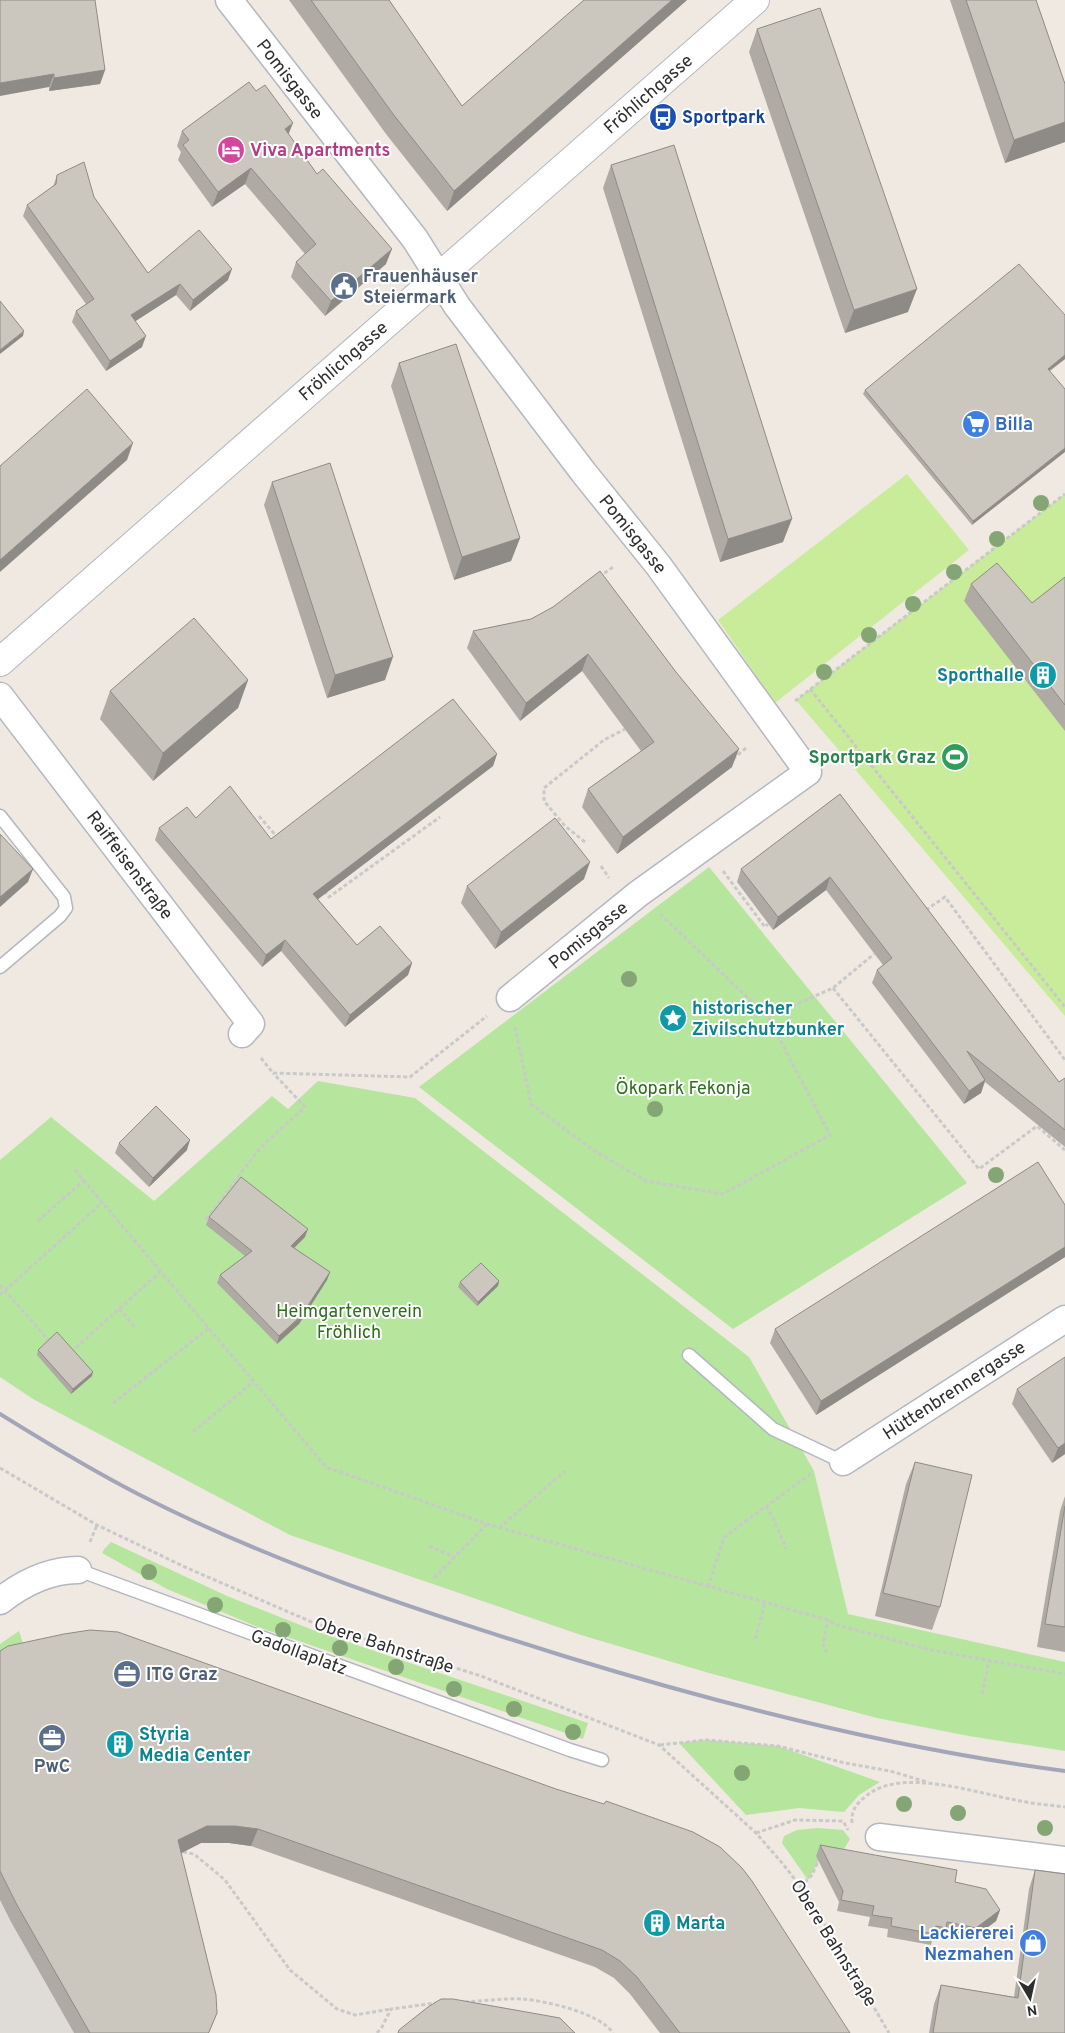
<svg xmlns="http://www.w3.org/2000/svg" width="1065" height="2033" font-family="Overpass,sans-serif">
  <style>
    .green { fill: #b6e59e }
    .pitch { fill: #c9ec9a }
    .plaza { fill: #dfdcd8 }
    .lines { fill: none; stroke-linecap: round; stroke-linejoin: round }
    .service-casing { stroke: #b4b7c1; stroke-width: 15 }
    .minor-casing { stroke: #b4b7c1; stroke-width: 29 }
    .secondary-casing { stroke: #b4b7c1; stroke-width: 30 }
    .path { stroke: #c9c9c9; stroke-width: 3; stroke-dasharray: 4 2.5; stroke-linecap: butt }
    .service { stroke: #fff; stroke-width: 12 }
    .minor { stroke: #fff; stroke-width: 26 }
    .secondary { stroke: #fff; stroke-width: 28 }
    .rail { stroke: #a3a6b8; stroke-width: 4 }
    .tree { fill: #84a574 }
    .wall { fill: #afaba4 }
    .shaded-wall { fill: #8e8b86 }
    .building { fill: #cbc7bf; stroke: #8e8b86 }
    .labels { text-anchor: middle; stroke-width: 4; stroke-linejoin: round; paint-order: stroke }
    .street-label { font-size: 18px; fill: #2e2e2e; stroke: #fff }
    .transit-label { font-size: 18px; font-weight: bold; fill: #164399; stroke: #fff; text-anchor: start }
    .hotel-label { font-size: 18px; font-weight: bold; fill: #b23c85; stroke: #fff; text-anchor: start }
    .service-label { font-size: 18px; font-weight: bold; fill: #4e5e75; stroke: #fff; text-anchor: start }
    .shop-label { font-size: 18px; font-weight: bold; fill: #366cbe; stroke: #fff; text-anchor: start }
    .culture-label { font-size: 18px; font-weight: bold; fill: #0d838f; stroke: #fff; text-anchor: start }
    .leisure-label { font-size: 18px; font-weight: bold; fill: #27864d; stroke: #fff; text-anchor: end }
    .park-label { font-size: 18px; fill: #2c6e1b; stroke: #fff }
  </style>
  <rect width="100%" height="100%" fill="#efe9e1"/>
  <g class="green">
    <path d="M709,867L967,1183L733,1329L419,1087Z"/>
    <path d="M318,1081L415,1098L749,1357L814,1471L848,1614L1065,1662V1751L969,1736L877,1718L709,1673L581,1635L290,1535L33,1399L0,1377V1160L51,1117L154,1201L272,1096L288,1109Z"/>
    <path d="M111,1542L227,1596L318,1632L588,1723L583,1739L258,1627L167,1589L102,1553L105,1548Z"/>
    <path d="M19,1631L27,1656L0,1664V1644Z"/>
    <path d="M706,1740L778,1746L880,1782L859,1795L844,1812L799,1808L746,1815L679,1743Z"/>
    <path d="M818,1828L843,1830L850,1839L844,1849L821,1857L808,1880L782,1843L784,1836L797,1830Z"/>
  </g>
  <g class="pitch">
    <path d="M907,474L969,550L775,703L718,620Z"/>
    <path d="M1065,494V1016L796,700Z"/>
  </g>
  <path class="plaza" d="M0,1900L11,1922L74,2033H0Z"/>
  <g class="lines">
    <g class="service-casing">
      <g id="service">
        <path d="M0,816L64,897L66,908L60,916L0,967"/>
        <path d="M689,1355L773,1429L843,1462"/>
        <path d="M78,1570L570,1750L602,1760"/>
      </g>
    </g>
    <g class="minor-casing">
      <g id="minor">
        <path d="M229,0L415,239L457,306L584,473L658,565L808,772L638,894L510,998"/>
        <path d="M0,696L251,1024L242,1034"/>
        <path d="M843,1462L1065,1319"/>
        <path d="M0,1601C23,1583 48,1570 78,1570"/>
        <path d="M879,1837L1065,1860"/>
      </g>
    </g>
    <g class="secondary-casing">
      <path id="secondary" d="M0,662L755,0"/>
    </g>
    <g class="path">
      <path d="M599,577L613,567"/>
      <path d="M810,689L1065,1007"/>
      <path d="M795,701L1065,494"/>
      <path d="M733,759L746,748"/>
      <path d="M259,816L277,837"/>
      <path d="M585,842L565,826L544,801V788L604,740L625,729"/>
      <path d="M601,866L609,878"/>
      <path d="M723,871L765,927L768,924"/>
      <path d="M324,891L329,897L440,817"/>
      <path d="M926,910L945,897L1065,1060"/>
      <path d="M660,914L768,1017L833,988L874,954"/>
      <path d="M833,988L979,1169L1037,1126L1065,1150"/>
      <path d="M515,1027L531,1104L593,1150L646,1181L723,1194L830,1135L768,1017"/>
      <path d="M261,1058L273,1073L410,1077L487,1016"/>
      <path d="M75,1170L326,1467L487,1524L828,1620L837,1625L931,1650L1065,1674"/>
      <path d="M206,1219L260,1148L305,1107L273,1073"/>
      <path d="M38,1221L84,1180"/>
      <path d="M0,1285L51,1343"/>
      <path d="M0,1295L103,1202"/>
      <path d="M119,1309L135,1327"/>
      <path d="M71,1352L161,1271"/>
      <path d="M113,1403L209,1328"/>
      <path d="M193,1432L254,1381"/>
      <path d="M0,1468L97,1525L187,1568L314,1623L481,1676L659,1745L756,1833L783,1864L810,1899L889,2033"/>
      <path d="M766,1506L774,1520L786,1549"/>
      <path d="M499,1528L565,1471"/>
      <path d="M90,1542L97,1525"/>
      <path d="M429,1546L455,1557"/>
      <path d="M434,1578L487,1524"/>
      <path d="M708,1587L724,1537L812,1473"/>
      <path d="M755,1639L765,1603"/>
      <path d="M827,1653L823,1644L828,1620"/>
      <path d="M982,1694L989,1661"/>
      <path d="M660,1745L706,1740L778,1746L845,1763L890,1771L927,1782"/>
      <path d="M852,1823C851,1811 856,1804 865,1797C899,1766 975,1793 1016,1800C1032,1804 1049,1805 1065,1807"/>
      <path d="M756,1833L795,1820L843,1821L848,1830"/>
      <path d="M183,1852L194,1854L225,1880L290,1970L337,2009L355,2015L391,2009"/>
      <path d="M800,1887L812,1875L819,1859"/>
      <path d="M465,2002C484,2001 504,1998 523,1999C546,2001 600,2013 613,2033"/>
      <path d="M377,2033L382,2027L391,2009L436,2003"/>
    </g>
    <use href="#service" class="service"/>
    <use href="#minor" class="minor"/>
    <use href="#secondary" class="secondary"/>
    <path class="rail" d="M0,1414C45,1442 91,1470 138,1494C274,1564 422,1612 567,1657C730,1707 896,1749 1065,1771"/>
  </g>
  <g class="tree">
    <circle cx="1041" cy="503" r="8"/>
    <circle cx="997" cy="539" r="8"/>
    <circle cx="954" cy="572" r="8"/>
    <circle cx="913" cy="604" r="8"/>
    <circle cx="869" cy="635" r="8"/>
    <circle cx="824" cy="672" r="8"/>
    <circle cx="629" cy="979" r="8"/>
    <circle cx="655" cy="1109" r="8"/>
    <circle cx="996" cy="1175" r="8"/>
    <circle cx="149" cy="1572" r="8"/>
    <circle cx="215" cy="1605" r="8"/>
    <circle cx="283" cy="1630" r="8"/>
    <circle cx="340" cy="1648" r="8"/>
    <circle cx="396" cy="1667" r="8"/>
    <circle cx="454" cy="1689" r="8"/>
    <circle cx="514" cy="1709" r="8"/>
    <circle cx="573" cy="1732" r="8"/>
    <circle cx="742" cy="1773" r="8"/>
    <circle cx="904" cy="1804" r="8"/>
    <circle cx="958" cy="1813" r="8"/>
    <circle cx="1045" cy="1828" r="8"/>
  </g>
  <g class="wall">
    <path d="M0,0L105,70L100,84L49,91V87Z"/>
    <path d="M289,0H389L462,106L584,0H687L447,211L386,134Z"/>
    <path d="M950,0H1036L1065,84V142L1005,163Z"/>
    <path d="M757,29L908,312L845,333L749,52Z"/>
    <path d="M182,131L289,135L317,174L386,264L325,316L291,277L296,262L305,254L245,184L212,207L178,160L181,152L177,146Z"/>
    <path d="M611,165L783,542L720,562L603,188Z"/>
    <path d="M57,175L94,197L148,273L228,280L190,311L176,295L135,321L142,347L106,371L72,322L76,311L86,304L23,216L27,205L53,187Z"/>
    <path d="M1065,315V359L1050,371L972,525L863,394L865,390Z"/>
    <path d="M399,363L520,538L511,561L454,580L391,386Z"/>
    <path d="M272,482L385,680L327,698L264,505Z"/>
    <path d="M1065,577V731L964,601L971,584L1032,603Z"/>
    <path d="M553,607L732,767L617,854L582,807L588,789L641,751L582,671L520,721L467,648L473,631L531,619Z"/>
    <path d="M248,680L238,708L153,781L100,719L110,691Z"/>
    <path d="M497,754L493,766L318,899L357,945L412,963L408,975L345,1027L281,951L262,967L155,840L159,828L196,818L271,839Z"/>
    <path d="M840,794L1059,1082L1065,1078V1147L985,1082L981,1093L964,1104L872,983L877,970L883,965L826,890L773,930L737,882L741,869Z"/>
    <path d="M584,879L495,949L461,903L467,886Z"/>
    <path d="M119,1143L187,1150L149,1187L115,1153Z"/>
    <path d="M1065,1205V1257L816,1415L770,1343L775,1329Z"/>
    <path d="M209,1217L305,1237L294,1248L330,1272L327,1280L299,1324L277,1344L217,1283L220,1275L245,1256L206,1225Z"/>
    <path d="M499,1281L498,1286L477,1306L458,1287L460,1282Z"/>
    <path d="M38,1350L92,1376L71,1394L37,1355Z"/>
    <path d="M1017,1389L1065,1454L1052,1463L1012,1404Z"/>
    <path d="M915,1462L940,1607L932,1630L875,1616L906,1484Z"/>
    <path d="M1065,1496V1652L1037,1647L1060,1511Z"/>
    <path d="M0,1651L850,2033H660L630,1994L614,1978L595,1967L251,1846L229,1843H201L181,1853L217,2013L209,2033H74L11,1922L0,1900Z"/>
    <path d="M820,1845L955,1882L1000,1910L996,1921L972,1939L944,1933L942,1939L933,1937L931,1945L887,1937L888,1929L868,1926L870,1917L837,1911L839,1902L816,1856Z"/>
    <path d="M1035,1870L1065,2033H929L934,2004L941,1985L1014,1997L1029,1889Z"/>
  </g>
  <g class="shaded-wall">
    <path d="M672,0H687L447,211L454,191Z"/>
    <path d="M105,70L100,84L49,91L54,78Z"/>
    <path d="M54,74L49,87L0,96V83Z"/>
    <path d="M1065,122V142L1005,163L1014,140Z"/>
    <path d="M293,123L287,138L285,129Z"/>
    <path d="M251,168L245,184L212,207L218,192Z"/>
    <path d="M392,249L386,264L325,316L331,301Z"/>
    <path d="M232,269L228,280L190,311L193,300Z"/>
    <path d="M180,284L176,295L128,326L131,315Z"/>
    <path d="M917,289L908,312L845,333L854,310Z"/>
    <path d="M24,331L23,336L0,354V350Z"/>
    <path d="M146,336L142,347L106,371L110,361Z"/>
    <path d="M1065,355V359L1046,373L1048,369Z"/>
    <path d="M133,443L127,460L0,572V560Z"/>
    <path d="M1065,448V452L972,525L973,521Z"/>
    <path d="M792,519L783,542L720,562L728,539Z"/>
    <path d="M520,538L511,561L454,580L462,557Z"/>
    <path d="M588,654L582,671L520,721L526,703Z"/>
    <path d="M393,657L385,680L327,698L335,675Z"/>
    <path d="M248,680L238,708L153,781L163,753Z"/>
    <path d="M739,749L732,767L617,854L623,837Z"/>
    <path d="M497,754L493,766L309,906L313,894Z"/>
    <path d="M590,862L584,879L495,949L501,932Z"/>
    <path d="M33,869L28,882L0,907V897Z"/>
    <path d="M830,877L826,890L773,930L778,917Z"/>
    <path d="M285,940L281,951L262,967L266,955Z"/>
    <path d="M412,963L408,975L345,1027L350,1015Z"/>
    <path d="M985,1080L981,1093L964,1104L969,1091Z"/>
    <path d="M190,1140L187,1150L149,1187L153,1178Z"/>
    <path d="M308,1229L305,1237L288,1254L291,1246Z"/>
    <path d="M1065,1247V1257L816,1415L821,1401Z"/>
    <path d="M330,1272L327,1280L299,1324L277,1344L279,1336Z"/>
    <path d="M499,1281L498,1286L477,1306L478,1302Z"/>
    <path d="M93,1372L92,1376L71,1394L73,1389Z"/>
    <path d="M1065,1443V1454L1052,1463L1058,1448Z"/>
    <path d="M207,1826H235L258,1829L251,1846L229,1843H201L172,1858L178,1840Z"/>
    <path d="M1000,1910L996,1921L972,1939L976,1928Z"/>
  </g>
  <g class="building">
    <path d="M0,0H95L105,70L54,78V74L0,83Z"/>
    <path d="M311,0H389L462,106L584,0H672L454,191L393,114Z"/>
    <path d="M966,0H1036L1065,84V122L1014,140Z"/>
    <path d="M820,8L917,289L854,310L757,29Z"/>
    <path d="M249,82L256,91L265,85L293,123L285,129L317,174L323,169L392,249L331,301L296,262L316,244L251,168L218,192L183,145L189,140L182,131Z"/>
    <path d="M674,145L792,519L728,539L611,165Z"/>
    <path d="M84,162L94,197L148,273L199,230L232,269L193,300L180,284L131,315L146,336L110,361L76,311L94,299L27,205L56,184L57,175Z"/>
    <path d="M1019,264L1065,315V355L1048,369L1065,389V448L973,521L865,390Z"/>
    <path d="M0,301L24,331L0,350Z"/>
    <path d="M456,344L520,538L462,557L399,363Z"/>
    <path d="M87,389L133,443L0,560V466Z"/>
    <path d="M330,463L393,657L335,675L272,482Z"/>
    <path d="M997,563L1032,603L1065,577V705L971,584Z"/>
    <path d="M600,571L676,672L739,749L623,837L588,789L654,742L588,654L526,703L473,631L531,619L553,607Z"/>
    <path d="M194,618L248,680L163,753L110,691Z"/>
    <path d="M453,699L497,754L313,894L357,945L380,926L412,963L350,1015L285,940L266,955L159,828L187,807L196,818L230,786L271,839Z"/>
    <path d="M840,794L1059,1082L1065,1078V1130L967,1051L985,1080L969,1091L877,970L892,958L830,877L778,917L741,869Z"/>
    <path d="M555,818L590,862L501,932L467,886Z"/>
    <path d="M0,834L33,869L0,897Z"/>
    <path d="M156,1106L190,1140L153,1178L119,1143Z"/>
    <path d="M1038,1162L1065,1205V1247L821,1401L775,1329Z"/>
    <path d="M241,1177L308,1229L291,1246L330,1272L301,1316L279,1336L220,1275L252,1251L209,1217Z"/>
    <path d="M481,1263L499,1281L478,1302L460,1282Z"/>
    <path d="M57,1332L93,1372L73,1389L38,1350Z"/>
    <path d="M1065,1357V1443L1058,1448L1017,1389Z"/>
    <path d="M915,1462L972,1475L940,1607L883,1593Z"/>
    <path d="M1065,1506V1627L1045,1624Z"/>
    <path d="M90,1630L118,1632L556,1789L604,1804L606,1801L693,1832L720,1847L742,1868L752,1881L850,2033H680L637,1977L620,1961L602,1950L258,1829L235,1826H207L178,1840L216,1995L217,2013L209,2032L208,2033H90L17,1905L0,1871V1651L8,1646L64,1634Z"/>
    <path d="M820,1845L957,1870L955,1882L986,1889L1000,1910L976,1928L947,1922L946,1928L936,1926L934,1934L891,1926L892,1918L872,1915L874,1906L841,1900L843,1891Z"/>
    <path d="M1035,1870L1065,1874V2033H933L941,1985L1018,1998Z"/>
    <path d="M441,1999H453L560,2018L575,2033H398L399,2030L428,2007Z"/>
  </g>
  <defs>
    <g id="bus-disc" transform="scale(1.4375)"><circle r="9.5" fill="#1a4fb4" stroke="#fff"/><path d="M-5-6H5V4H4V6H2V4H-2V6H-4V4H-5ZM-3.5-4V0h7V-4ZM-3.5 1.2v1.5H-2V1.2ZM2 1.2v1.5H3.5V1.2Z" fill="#fff"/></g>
    <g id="hotel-disc" transform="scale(1.4375)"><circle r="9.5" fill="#d1479c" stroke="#fff"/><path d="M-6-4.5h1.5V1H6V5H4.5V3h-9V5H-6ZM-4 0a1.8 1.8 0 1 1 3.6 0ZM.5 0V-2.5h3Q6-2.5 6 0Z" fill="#fff"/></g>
    <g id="civic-disc" transform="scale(1.4375)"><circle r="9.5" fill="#5c6f8a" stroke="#fff"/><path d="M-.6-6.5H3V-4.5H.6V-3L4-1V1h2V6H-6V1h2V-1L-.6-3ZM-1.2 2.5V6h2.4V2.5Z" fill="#fff"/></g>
    <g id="supermarket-disc" transform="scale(1.4375)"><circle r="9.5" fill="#3f7fe0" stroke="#fff"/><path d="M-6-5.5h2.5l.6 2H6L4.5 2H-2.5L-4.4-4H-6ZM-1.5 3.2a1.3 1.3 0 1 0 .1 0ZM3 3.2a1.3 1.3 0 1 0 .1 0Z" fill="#fff"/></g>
    <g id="building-disc" transform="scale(1.4375)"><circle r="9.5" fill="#0f9aa8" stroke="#fff"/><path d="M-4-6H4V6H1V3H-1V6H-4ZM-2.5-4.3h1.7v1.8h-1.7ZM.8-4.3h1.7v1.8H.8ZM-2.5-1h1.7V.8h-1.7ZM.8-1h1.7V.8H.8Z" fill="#fff"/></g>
    <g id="stadium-disc" transform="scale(1.4375)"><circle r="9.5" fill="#2e9e5b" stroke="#fff"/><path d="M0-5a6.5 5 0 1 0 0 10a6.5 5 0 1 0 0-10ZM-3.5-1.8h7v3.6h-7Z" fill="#fff"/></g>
    <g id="sight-disc" transform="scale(1.4375)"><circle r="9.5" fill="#0f9aa8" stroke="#fff"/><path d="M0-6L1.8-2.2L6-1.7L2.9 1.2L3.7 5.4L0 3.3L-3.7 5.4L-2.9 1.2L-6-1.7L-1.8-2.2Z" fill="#fff"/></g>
    <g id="office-disc" transform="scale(1.4375)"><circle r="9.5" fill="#5c6f8a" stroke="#fff"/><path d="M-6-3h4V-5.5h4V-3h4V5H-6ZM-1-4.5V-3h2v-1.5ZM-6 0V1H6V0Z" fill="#fff"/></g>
    <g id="shop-disc" transform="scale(1.4375)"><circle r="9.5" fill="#3f7fe0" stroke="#fff"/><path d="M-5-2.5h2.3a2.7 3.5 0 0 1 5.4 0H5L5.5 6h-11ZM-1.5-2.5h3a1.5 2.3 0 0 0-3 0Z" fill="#fff"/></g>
  </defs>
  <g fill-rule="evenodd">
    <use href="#bus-disc" x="663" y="117"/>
    <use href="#hotel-disc" x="231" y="150"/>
    <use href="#civic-disc" x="344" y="286"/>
    <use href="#supermarket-disc" x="976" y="424"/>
    <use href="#building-disc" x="1043" y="675"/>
    <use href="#stadium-disc" x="955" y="757"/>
    <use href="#sight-disc" x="673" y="1018"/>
    <use href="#office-disc" x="127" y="1674"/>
    <use href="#office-disc" x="52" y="1738"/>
    <use href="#building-disc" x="120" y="1744"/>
    <use href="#building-disc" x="657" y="1923"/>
    <use href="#shop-disc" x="1033" y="1943"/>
  </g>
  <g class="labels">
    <g class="street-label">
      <text transform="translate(290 79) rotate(52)" y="6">Pomisgasse</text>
      <text transform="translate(648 94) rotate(-41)" y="6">Fröhlichgasse</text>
      <text transform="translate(343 361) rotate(-41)" y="6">Fröhlichgasse</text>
      <text transform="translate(633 534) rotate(51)" y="6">Pomisgasse</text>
      <text transform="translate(130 865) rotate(53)" y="6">Raiffeisenstraße</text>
      <text transform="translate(588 935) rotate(-39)" y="6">Pomisgasse</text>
      <text transform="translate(954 1390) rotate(-33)" y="6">Hüttenbrennergasse</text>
      <text transform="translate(384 1645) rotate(18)" y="6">Obere Bahnstraße</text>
      <text transform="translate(299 1652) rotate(20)" y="6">Gadollaplatz</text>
      <text transform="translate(834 1943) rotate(58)" y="6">Obere Bahnstraße</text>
    </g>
    <g class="transit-label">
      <text x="682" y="123">Sportpark</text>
    </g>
    <g class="hotel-label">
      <text x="250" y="156">Viva Apartments</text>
    </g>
    <g class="service-label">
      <text x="363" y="282">Frauenhäuser<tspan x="363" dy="21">Steiermark</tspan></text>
      <text x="146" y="1680">ITG Graz</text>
      <text x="52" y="1772" text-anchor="middle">PwC</text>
    </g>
    <g class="shop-label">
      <text x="995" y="430">Billa</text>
      <text x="1014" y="1939" text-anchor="end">Lackiererei<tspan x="1014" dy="21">Nezmahen</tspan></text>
    </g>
    <g class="culture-label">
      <text x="1024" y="681" text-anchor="end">Sporthalle</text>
      <text x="692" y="1014">historischer<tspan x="692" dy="21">Zivilschutzbunker</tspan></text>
      <text x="139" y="1740">Styria<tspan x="139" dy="21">Media Center</tspan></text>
      <text x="676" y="1929">Marta</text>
    </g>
    <g class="leisure-label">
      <text x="936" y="763">Sportpark Graz</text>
    </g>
    <g class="park-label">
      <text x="683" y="1094">Ökopark Fekonja</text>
      <text x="349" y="1317">Heimgartenverein<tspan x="349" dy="21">Fröhlich</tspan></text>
    </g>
  </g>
  <g transform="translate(1030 1998) rotate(171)" stroke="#ffffff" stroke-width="4" paint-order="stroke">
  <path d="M0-4L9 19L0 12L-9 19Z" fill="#2e2e2e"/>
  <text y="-8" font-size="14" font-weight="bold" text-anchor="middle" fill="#2e2e2e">N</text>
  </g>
</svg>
